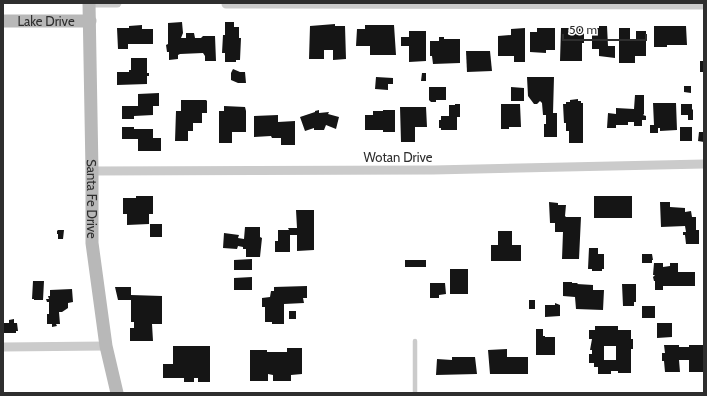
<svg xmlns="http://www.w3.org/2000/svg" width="707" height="396" font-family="Cabin,sans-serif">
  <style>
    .building { fill: #151515; fill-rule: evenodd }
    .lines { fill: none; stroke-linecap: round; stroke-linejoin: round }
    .lane { stroke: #cbcbcb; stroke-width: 4.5 }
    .street { stroke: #cbcbcb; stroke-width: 9 }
    .secondary { stroke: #b8b8b8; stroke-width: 13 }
    .labels { text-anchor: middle; stroke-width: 4; stroke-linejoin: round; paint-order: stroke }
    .street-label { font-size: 13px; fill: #2e2e2e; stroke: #fff }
  </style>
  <rect width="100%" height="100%" fill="#fff"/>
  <g class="building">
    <path d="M182,22L183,33L181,38H186V33H194L195,38H201L203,36H215L216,61H205V56L203,53L180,54L178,55V59L169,60V52H167L166,45L168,44V23Z"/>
    <path d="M225,22H234V27H239V38H241L240,60H236V62H225V53H222L223,35H225Z"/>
    <path d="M335,24V26H345L346,59L333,60V50H324V59H309L310,26Z"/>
    <path d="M142,25V29H153V44H128V49H118L117,28H129V26Z"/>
    <path d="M365,25H394L396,55H370V46H356L357,29H365Z"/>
    <path d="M599,26H607L608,46H615V58L599,56V49H592V28H599Z"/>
    <path d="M654,26H686L687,45H667V47H654Z"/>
    <path d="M525,28V62H514V56H498V36L511,35V29Z"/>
    <path d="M537,28H555V50H546V53L530,52V32H537Z"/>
    <path d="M561,28H584V43H582V61H560Z"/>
    <path d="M619,28H630V39H636V31H646V56H635V63H619Z"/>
    <path d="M409,31H426V61L409,62V46H401V37H409Z"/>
    <path d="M439,37H444V39H460V63L433,64L432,56H430V41H439Z"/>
    <path d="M466,51H490L492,71L467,72Z"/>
    <path d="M131,58H147V73H149V76H147V84L117,85V72H129V70H131Z"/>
    <rect x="700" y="61" width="4" height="11"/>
    <path d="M233,69L240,72H245L246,83H238L231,80V73Z"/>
    <path d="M422,73H426V81H421Z"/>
    <path d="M376,77L393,78V84H388V90L375,89Z"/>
    <path d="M527,77H554L553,113H557V137H544V124H546V115H543L542,103L540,101L537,104H534L528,96Z"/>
    <path d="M684,86H691V93L684,92Z"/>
    <path d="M429,87H446V100H436V102H431L429,100Z"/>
    <path d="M511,87L524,88V101H511Z"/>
    <path d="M159,93V106H153V115L134,116V119H122V106H138V94Z"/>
    <path d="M635,95H644V114L643,115L646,116V120H642V126H634V122H628V125H616V128H607L608,113L616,114V108L634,109Z"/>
    <path d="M578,99V101H581V103H583V143H569V131H566V123H564L563,104H566V102H570V100Z"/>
    <path d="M181,100H206L207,101V113H202V123H193V131H188V141H175L176,111H181Z"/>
    <path d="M653,103H676L677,130L660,131V128H658V133H650V125H654Z"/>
    <path d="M455,104H460V117H457V130H441V128H439V120H441V116H449V105H455Z"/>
    <path d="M501,104H520L521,127H509V129H501Z"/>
    <path d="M681,104H692V110L693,109V120H688V115H681Z"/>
    <path d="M224,106L245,107L246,111V132H232V143H219V111H224Z"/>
    <path d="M400,107H426L427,127H415V142H401Z"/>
    <path d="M319,110V113L329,112L328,114L339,117L336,129L326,125L324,130H314V128L305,131L300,117L315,112V111Z"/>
    <path d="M383,110H395V132H383V130H365V115H373V111H383Z"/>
    <path d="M278,115V122L295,121V145H281V138H272L271,136L254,137V116Z"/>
    <path d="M122,127H134V129H153V138H161V151H138V139H122Z"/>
    <rect x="680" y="127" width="12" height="14"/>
    <path d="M699,132H704V142L698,141Z"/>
    <path d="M136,196H153V214H149V224L127,225V214H123V198H136Z"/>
    <rect x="594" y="196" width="38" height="22"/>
    <path d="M549,202L558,203V205H566L565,216L566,217H581L579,259H562L563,232H555V223H550Z"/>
    <path d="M660,202H670V207L685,208V212L691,211L692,217H696V230H699V244H686L685,235H683V232H686L685,226L661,227Z"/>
    <path d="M296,210H314V250L297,251V235H290V252H275V241H278V230H289L288,228H297Z"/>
    <rect x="150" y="224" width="12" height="13"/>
    <path d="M245,227H260V237L262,238L260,257H246V249H243V247L238,246L237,249L223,248L224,233L239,235L238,238L244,239Z"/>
    <path d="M58,230H64L63,239H58V234H57V231Z"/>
    <path d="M498,231H512V245H521V261H491V245H498Z"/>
    <path d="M589,248H598V254H604V269H602V271H592V269H588Z"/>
    <path d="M642,254H652L653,260H652V263H642Z"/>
    <path d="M252,259V270H234V260Z"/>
    <rect x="405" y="260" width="21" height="7"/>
    <path d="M654,263H663V267L670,266V263H678V272H695V286H663V290H655V281H654L653,277L655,275H653Z"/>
    <rect x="450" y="269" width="18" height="25"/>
    <path d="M252,277V290H234V278Z"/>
    <path d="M33,281H44L43,300H34V299H32Z"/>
    <path d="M563,282H572V283H578L577,284L593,285V290H604L603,310L576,309L575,297L563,296Z"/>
    <path d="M430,283H445L446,294L439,295V298H430Z"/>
    <path d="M622,284H636V302H634V306H623Z"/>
    <path d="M307,286V298H303L304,303L284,304V324H272V322H265V307H262V298L270,297L271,291H274V287Z"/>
    <path d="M115,287H131V295L162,296V324H152L153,341H130V328H134V322H131V300H118Z"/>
    <path d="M72,289L73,302L68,303V308L62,312H59L60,324H56L57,326L52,327V324H47V314H49V302H47L46,299H49L48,296H50V290Z"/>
    <rect x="529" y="300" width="6" height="9"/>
    <path d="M555,303L560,305V316L545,317V305H555Z"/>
    <rect x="642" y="306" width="13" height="12"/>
    <rect x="289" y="311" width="7" height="8"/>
    <path d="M14,319V323H17L18,331H16V333H3V323H9V320Z"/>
    <path d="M657,323H672V337L657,338Z"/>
    <path d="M595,326H618V330H631V339H633V349H631V373H618V371H611V374H598V367H594V363H589V354H592V350H590L592,339H589V330H595ZM604,346H616V360H604Z"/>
    <path d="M536,329H543V336H545V337H555V355H536Z"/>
    <path d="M664,345H679V347H689V345H703L704,372H689V360H679L680,372H665L664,361H662V353H665Z"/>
    <path d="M173,346H210V382H198V378H194V382H184V378H163V364H173Z"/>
    <path d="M287,348H302V374L291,375V381H273V375L268,374V381H250V350H267V352H287Z"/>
    <path d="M507,349V357H528V374H490L488,350Z"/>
    <path d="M452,357H475L477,374L436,375L437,359L452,360Z"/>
  </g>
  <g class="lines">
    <path class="lane" d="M415,341V393"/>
    <g class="street">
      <path d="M89,3H117"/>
      <path d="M226,4L704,5"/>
      <path d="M92,171L433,170L704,164"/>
      <path d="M3,347L106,346"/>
    </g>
    <g class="secondary">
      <path id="s1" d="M89,3L92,171V243L106,346L117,393"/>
      <path id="s2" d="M3,21H90"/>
    </g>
  </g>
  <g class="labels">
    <g class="street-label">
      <text dy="5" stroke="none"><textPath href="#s2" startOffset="43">Lake Drive</textPath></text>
      <text x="398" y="162">Wotan Drive</text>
      <text dy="5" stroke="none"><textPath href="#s1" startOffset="196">Santa Fe Drive</textPath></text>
    </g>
  </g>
  <rect width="707" height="396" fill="none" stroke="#2e2e2e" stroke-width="8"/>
  <path d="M563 34v6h83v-6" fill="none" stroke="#2e2e2e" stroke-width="2"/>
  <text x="569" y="34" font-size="12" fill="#2e2e2e" stroke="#ffffff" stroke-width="3" paint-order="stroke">50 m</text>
</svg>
